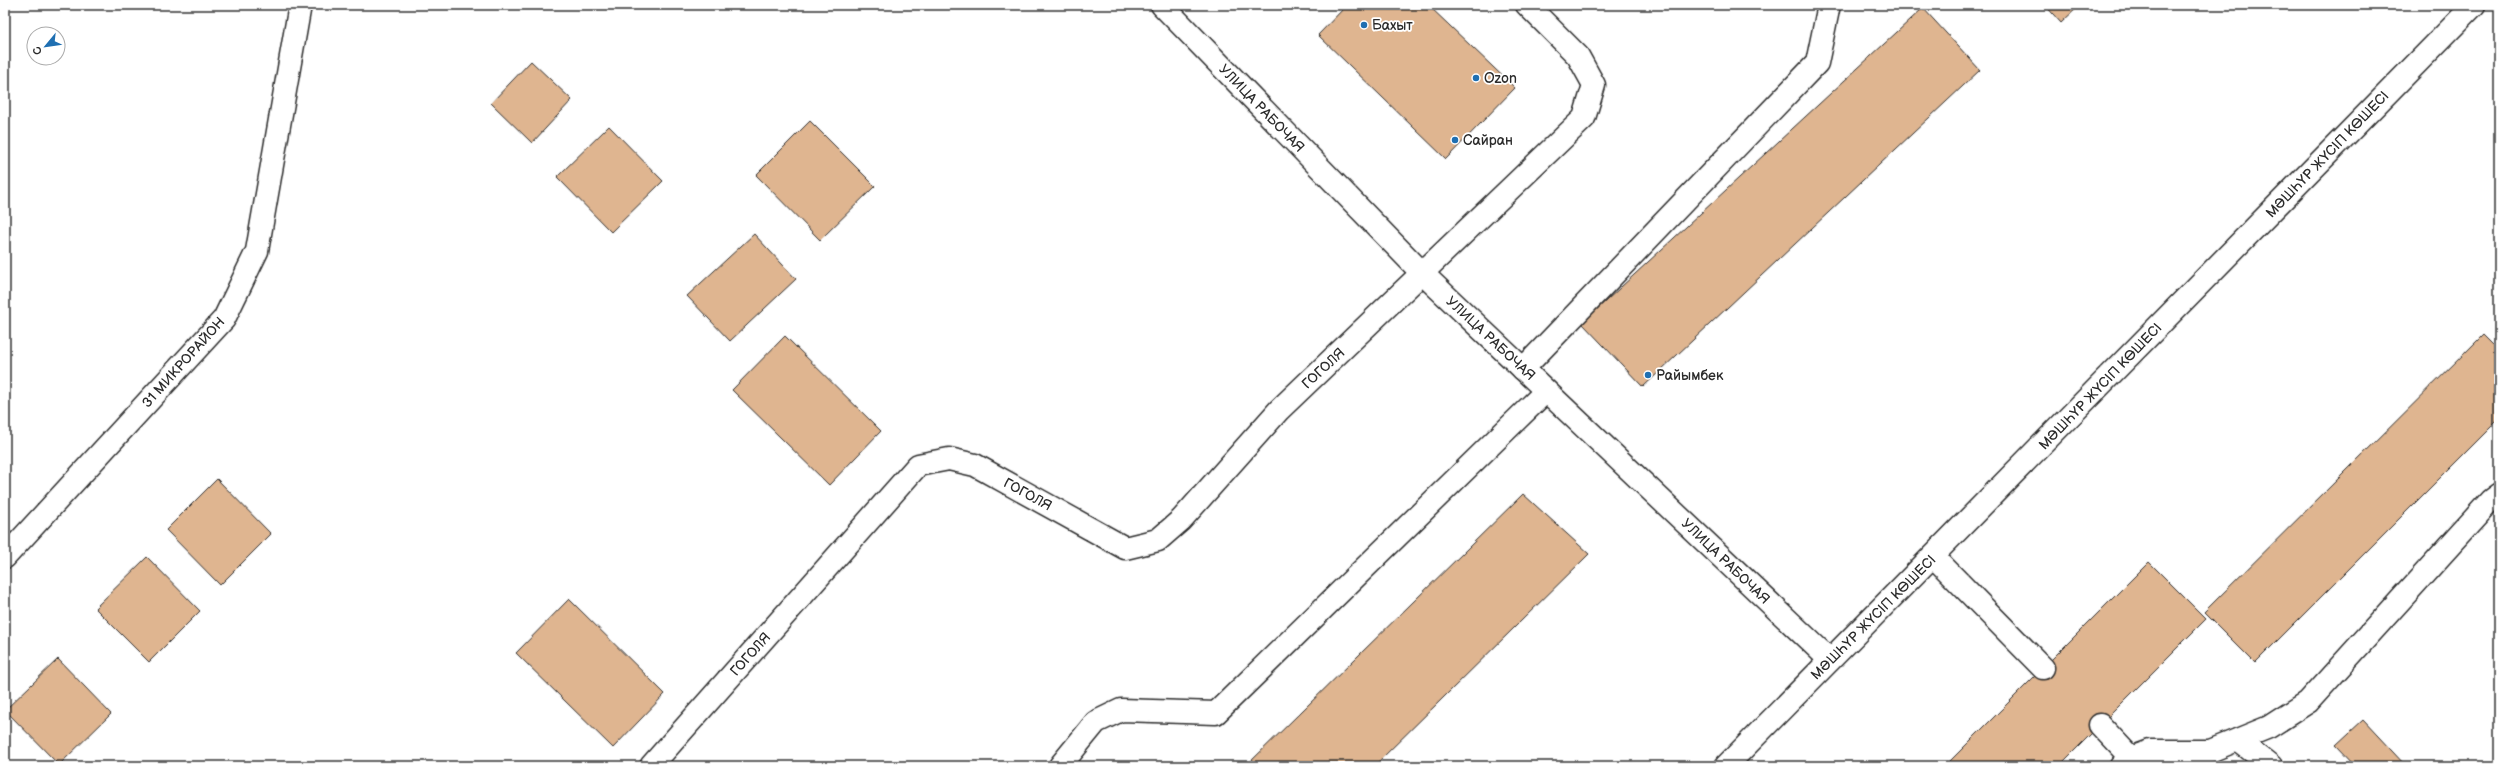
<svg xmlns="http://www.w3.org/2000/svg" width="2504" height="771" font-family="'Balsamiq Sans',sans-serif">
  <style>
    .building { fill: #dfb590; stroke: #2b2b2b }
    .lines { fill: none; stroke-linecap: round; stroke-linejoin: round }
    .service-casing { stroke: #2b2b2b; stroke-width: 25 }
    .minor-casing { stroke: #2b2b2b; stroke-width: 25 }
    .secondary-casing { stroke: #2b2b2b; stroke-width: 25 }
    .service { stroke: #fff; stroke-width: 22 }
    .minor { stroke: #fff; stroke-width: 22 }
    .secondary { stroke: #fff; stroke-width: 22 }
    .poi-dot { fill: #1f6fb2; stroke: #fff; stroke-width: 1.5 }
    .labels { text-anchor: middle; stroke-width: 3.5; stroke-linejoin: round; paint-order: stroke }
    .poi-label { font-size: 14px; fill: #2b2b2b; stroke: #fff; text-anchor: start }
    .street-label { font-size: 14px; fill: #2b2b2b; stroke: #fff }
  </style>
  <rect width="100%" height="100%" fill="#fff"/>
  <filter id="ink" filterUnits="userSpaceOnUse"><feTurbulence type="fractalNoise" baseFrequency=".025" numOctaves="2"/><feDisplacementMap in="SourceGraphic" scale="8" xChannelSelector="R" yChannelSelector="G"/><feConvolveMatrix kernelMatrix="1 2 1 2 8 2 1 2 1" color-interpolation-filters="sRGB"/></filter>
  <g filter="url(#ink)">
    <g class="building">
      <path d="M1347,5H1428L1515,88L1446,159L1318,35Z"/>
      <path d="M2045,5H2080L2061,23Z"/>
      <path d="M1923,8L1980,70L1643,387L1582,323Z"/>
      <path d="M531,61L572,100L532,143L491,103Z"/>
      <path d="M810,121L875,186L820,240L756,175Z"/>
      <path d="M609,126L663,181L611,232L557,177Z"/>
      <path d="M754,234L796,279L730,341L687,296Z"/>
      <path d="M2483,335L2499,351V419L2255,663L2204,612Z"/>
      <path d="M785,336L881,431L829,485L732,390Z"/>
      <path d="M217,479L271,534L220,585L166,530Z"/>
      <path d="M1523,494L1589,554L1374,766H1246Z"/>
      <path d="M147,557L200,611L149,662L95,608Z"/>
      <path d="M2149,562L2206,619L2059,766H1945Z"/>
      <path d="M569,599L665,694L613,748L516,653Z"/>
      <path d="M58,659L111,714L59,765L5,710Z"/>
      <path d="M2363,720L2406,766H2356L2336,745Z"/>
    </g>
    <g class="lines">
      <g class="service-casing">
        <g id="service">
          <path d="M1523,369L1817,63L1829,5"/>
          <path d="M1933,556L2043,668"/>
          <path d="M2100,725L2131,758"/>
          <path d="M2238,740L2271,766"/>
          <path d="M651,766L918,465L949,459L975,465L1125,548L1158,540L1181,520L1279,410L1584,118L1594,85L1578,56L1527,5"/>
          <path d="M1060,766L1096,722L1121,710L1216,713L1546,391"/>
          <path d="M2121,766L2131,758L2150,751H2210L2269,727L2308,702L2491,500L2499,494"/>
        </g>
      </g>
      <g class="minor-casing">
        <g id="minor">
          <path d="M1162,5L1423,274L1830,660"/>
          <path d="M5,557L224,319L257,251L300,5"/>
        </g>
      </g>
      <g class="secondary-casing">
        <path id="secondary" d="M1726,766L2474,5"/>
      </g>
      <use href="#service" class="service"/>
      <use href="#minor" class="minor"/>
      <use href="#secondary" class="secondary"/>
    </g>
  </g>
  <g class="poi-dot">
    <circle cx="1364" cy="25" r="4"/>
    <circle cx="1476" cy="78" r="4"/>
    <circle cx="1455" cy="140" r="4"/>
    <circle cx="1648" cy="375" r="4"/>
  </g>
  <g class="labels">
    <g class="poi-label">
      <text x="1372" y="30">Бахыт</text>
      <text x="1484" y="83">Ozon</text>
      <text x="1463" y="145">Сайран</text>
      <text x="1656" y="380">Райымбек</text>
    </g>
    <g class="street-label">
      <text transform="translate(1262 108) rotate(46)" y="5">УЛИЦА РАБОЧАЯ</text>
      <text transform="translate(2327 154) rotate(-46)" y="5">МӘШҺҮР ЖҮСІП КӨШЕСІ</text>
      <text transform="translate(1491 338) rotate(43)" y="5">УЛИЦА РАБОЧАЯ</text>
      <text transform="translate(183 362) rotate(-48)" y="5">31 МИКРОРАЙОН</text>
      <text transform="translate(1323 368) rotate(-43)" y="5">ГОГОЛЯ</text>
      <text transform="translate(2100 386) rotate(-46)" y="5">МӘШҺҮР ЖҮСІП КӨШЕСІ</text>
      <text transform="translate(1028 494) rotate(29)" y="5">ГОГОЛЯ</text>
      <text transform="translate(1726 561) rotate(44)" y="5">УЛИЦА РАБОЧАЯ</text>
      <text transform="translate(1873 617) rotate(-45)" y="5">МӘШҺҮР ЖҮСІП КӨШЕСІ</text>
      <text transform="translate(750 654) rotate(-48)" y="5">ГОГОЛЯ</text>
    </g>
  </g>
  <rect width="2504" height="771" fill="none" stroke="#fff" stroke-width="20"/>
  <rect x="10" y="10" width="2484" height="751" fill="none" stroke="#2b2b2b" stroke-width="1.5" filter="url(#ink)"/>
  <g transform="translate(46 46) rotate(241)"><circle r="19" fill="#ffffff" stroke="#aaaaaa"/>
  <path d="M0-3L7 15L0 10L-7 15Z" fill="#1f6fb2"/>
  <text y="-6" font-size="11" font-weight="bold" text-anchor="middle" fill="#2b2b2b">С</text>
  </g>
</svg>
